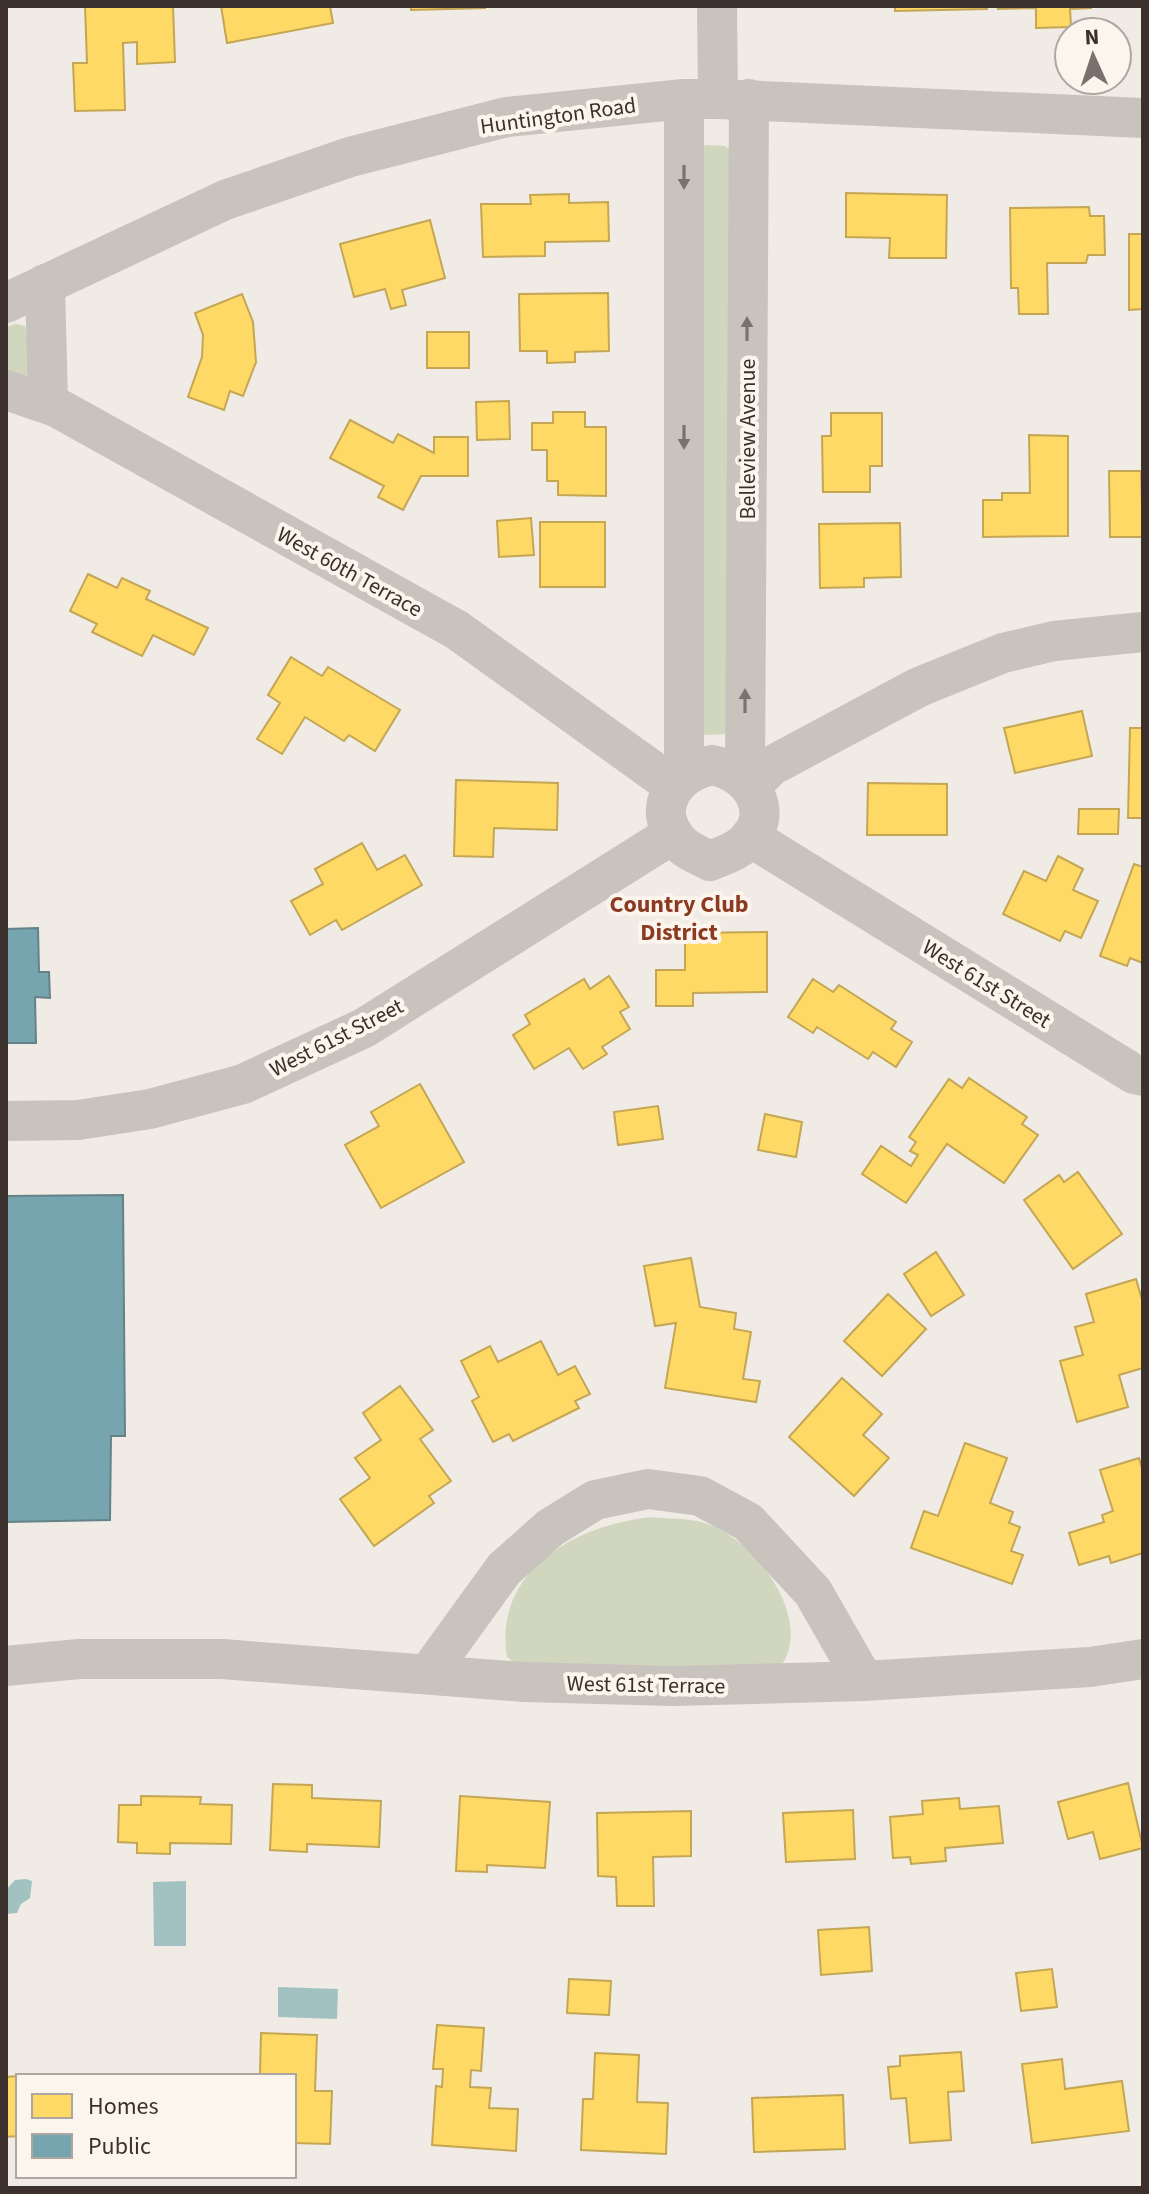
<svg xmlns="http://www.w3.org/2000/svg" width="1149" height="2194" font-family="'Source Sans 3',sans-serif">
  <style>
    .green { fill: #d1d6bf }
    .water { fill: #a1c2c1 }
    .homes { fill: #ffd966; stroke: #c4a654; stroke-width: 2 }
    .public { fill: #76a5af; stroke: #648287; stroke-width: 2 }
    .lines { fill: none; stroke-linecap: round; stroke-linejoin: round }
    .street { stroke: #c9c3be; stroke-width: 40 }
    .oneway { fill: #7b726d }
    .labels { text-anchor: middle; stroke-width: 8; stroke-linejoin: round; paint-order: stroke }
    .street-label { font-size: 22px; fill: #3b302b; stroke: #fbf5ee }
    .neighbourhood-label { font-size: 24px; font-weight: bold; fill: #8c3b22; stroke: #fbf5ee }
  </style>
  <rect width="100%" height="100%" fill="#f0ebe5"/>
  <g class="green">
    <path d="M706,145L725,146L732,151L730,734L703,735L698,150Z"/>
    <path d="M16,324L25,326C29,343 33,365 25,381L6,379V327Z"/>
    <path d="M651,1517C667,1519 686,1518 701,1522C750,1534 813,1614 783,1663L767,1668L518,1666L507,1657C493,1570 576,1525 651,1517Z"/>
  </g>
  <g class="water">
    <path d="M26,1879L32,1881L30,1898L21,1904L17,1913L6,1914V1890L15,1880Z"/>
    <path d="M186,1881V1946H154L153,1882Z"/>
    <path d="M278,1987L338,1989L337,2019L278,2017Z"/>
  </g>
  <g class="homes">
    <path d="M85,6H173L175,62L137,64V42L123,43L125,110L75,111L73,63H87Z"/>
    <path d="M221,6H330L333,23L227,43Z"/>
    <path d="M411,6H485V8L411,10Z"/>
    <path d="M895,6H987V9L895,11Z"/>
    <path d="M997,6H1091V8L1070,9L1071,27L1036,28V8L998,9Z"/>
    <path d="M846,193L947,195L946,258H889L890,238L846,237Z"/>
    <path d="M569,194V203L608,202L609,241L545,242V256L483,257L481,204H531L530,195Z"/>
    <path d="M1089,207L1090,216H1104L1105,255H1088L1086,263H1047L1048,314H1019L1018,288H1011L1010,208Z"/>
    <path d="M430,220L445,278L402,290L406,305L391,309L385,289L354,297L340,244Z"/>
    <path d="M1129,234H1143V309L1129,310Z"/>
    <path d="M608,293L609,351L575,352V362L547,363V351H520L519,294Z"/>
    <path d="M242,294L253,322L256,362L243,396L230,391L224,410L188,397L202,357L203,335L195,313Z"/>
    <rect x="427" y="332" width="42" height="36"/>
    <path d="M509,401L510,439L477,440L476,402Z"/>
    <path d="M553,412H585V427H606V496L558,495V481H547V450H532V423H553Z"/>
    <path d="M831,413H882V466H870V492H823L822,436H831Z"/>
    <path d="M350,420L393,443L398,434L434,453V437H468V476H421L403,510L378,497L384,486L330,458Z"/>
    <path d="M1029,435L1068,436V536L983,537V500H1002V493H1030Z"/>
    <path d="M1109,471H1141L1143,537H1110Z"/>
    <path d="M531,518L534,555L499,557L497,521Z"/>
    <rect x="540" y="522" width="65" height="65"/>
    <path d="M900,523L901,577L864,578V587L820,588L819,524Z"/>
    <path d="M88,574L117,588L122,578L150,591L146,599L208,628L194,655L153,635L142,656L92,632L97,624L70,611Z"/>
    <path d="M291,657L322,676L328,667L400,710L375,751L349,735L344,741L305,717L282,754L257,739L280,703L268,695Z"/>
    <path d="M1082,711L1092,756L1015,773L1004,728Z"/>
    <path d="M1130,728H1143V818H1128Z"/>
    <path d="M456,780L558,783L557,830L494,828L493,857L454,856Z"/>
    <path d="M868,783L947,784V835H867Z"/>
    <path d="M1079,809H1119L1118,834H1078Z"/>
    <path d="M362,843L377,870L405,855L422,885L342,930L336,920L310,935L291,901L323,884L315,869Z"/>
    <path d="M1058,856L1083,869L1073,890L1098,901L1081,938L1065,931L1060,941L1003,914L1024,871L1046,881Z"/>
    <path d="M1134,864L1143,867V963L1130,958L1127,966L1100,956Z"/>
    <path d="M767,932V992L693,993V1006H656V970H685V933Z"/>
    <path d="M609,976L629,1007L620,1012L630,1029L602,1047L607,1054L583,1069L569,1048L534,1069L513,1035L530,1024L525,1015L584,979L590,989Z"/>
    <path d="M813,979L833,992L839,985L896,1022L891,1029L912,1042L896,1067L873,1052L868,1059L817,1027L813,1033L788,1017Z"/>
    <path d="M969,1078L1027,1117L1022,1124L1038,1135L1004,1183L947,1144L906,1203L862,1174L881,1146L911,1166L918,1155L910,1151L916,1142L909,1137L949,1079L962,1088Z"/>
    <path d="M420,1084L464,1162L381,1208L345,1145L379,1126L371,1112Z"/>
    <path d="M658,1106L663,1139L618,1145L614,1112Z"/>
    <path d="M765,1114L802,1122L796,1157L758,1150Z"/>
    <path d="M1078,1172L1122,1234L1073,1269L1024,1200L1059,1175L1064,1182Z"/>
    <path d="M936,1252L964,1295L931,1316L904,1274Z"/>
    <path d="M691,1258L700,1307L736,1313L734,1329L751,1332L743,1379L760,1381L756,1402L665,1388L676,1323L655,1326L644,1266Z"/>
    <path d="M1136,1279L1143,1303V1368L1119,1375L1128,1407L1077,1422L1060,1361L1083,1355L1075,1327L1094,1322L1086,1294Z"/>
    <path d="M888,1294L926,1329L882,1376L844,1341Z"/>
    <path d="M541,1341L558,1375L575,1366L590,1394L575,1401L579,1408L513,1441L509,1434L493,1442L472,1401L479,1397L461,1361L490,1346L498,1362Z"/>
    <path d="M842,1378L882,1414L863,1435L889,1458L854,1496L789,1437Z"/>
    <path d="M400,1386L433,1430L420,1439L451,1481L429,1496L434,1503L374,1546L340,1499L370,1478L355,1458L381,1440L363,1413Z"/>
    <path d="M965,1443L1007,1458L990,1503L1013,1512L1009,1523L1020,1527L1011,1551L1023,1555L1012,1584L911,1548L924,1511L938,1516Z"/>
    <path d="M1139,1458L1143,1472V1553L1111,1563L1109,1556L1079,1565L1069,1533L1104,1522L1102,1515L1113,1511L1100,1470Z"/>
    <path d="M1128,1783L1143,1848L1100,1859L1093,1832L1068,1839L1058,1802Z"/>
    <path d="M273,1784L312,1785V1798L381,1801L379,1847L307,1844V1852L270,1850Z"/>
    <path d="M141,1796L201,1797L200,1804L232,1805L231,1844L170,1843V1854L137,1853V1843L118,1842L119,1805H141Z"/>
    <path d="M460,1796L550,1802L545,1868L487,1865V1872L456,1871Z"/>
    <path d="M959,1798L960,1809L999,1806L1003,1843L945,1848L946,1861L911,1864L910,1857L893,1858L890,1817L923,1814L922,1801Z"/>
    <path d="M853,1810L855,1859L786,1862L783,1813Z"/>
    <path d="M691,1811V1856L653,1857L654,1906H617L616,1877L598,1876L597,1813Z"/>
    <path d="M869,1927L872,1971L821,1975L818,1930Z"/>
    <path d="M1052,1969L1057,2007L1021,2011L1016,1973Z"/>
    <path d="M569,1979L611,1981L609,2015L567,2013Z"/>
    <path d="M437,2025L484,2028L481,2071L471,2070L470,2087L491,2088L489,2108L518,2109L516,2151L432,2145L436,2086L442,2087L443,2069H433Z"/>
    <path d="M261,2033L317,2035L315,2091H332L330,2144L294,2143V2076H260Z"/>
    <path d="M961,2052L964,2091L948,2092L951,2140L910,2143L906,2098L891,2099L888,2067L900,2066V2056Z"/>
    <path d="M595,2053L639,2055L637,2102L668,2103L666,2154L581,2150L583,2099H593Z"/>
    <path d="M1062,2059L1065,2089L1122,2081L1129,2131L1032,2143L1022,2064Z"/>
    <path d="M18,2076V2136L6,2137V2077Z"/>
    <path d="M843,2095L845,2149L754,2152L752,2098Z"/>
  </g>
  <g class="public">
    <path d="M38,928L39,972H49L50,998L35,997L36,1043H6V929Z"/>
    <path d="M123,1195L125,1436H111L110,1520L6,1522V1196Z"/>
  </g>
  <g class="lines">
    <g class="street">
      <path d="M717,6L718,99"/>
      <path d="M45,284L48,403"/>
      <path d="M6,303L225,200L350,157L507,117L684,99H718L1143,118"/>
      <path d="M6,390L56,407L457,630L674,786"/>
      <path d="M712,765C751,772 778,814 744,844C734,853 721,856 710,861C698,855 685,850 677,840C650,807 676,772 712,765Z"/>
      <path d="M684,775V99"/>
      <path d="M745,779L749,99"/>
      <path d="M751,786L771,766L919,687L1003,653L1054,641L1143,632"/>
      <path d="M750,837L1134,1074L1143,1076"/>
      <path d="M6,1121L78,1120L150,1109L243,1084L364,1028L673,834"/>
      <path d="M6,1666L79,1659H222L524,1682L674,1686L864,1681L1090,1667L1143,1659"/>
      <path d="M428,1674L504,1569L550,1528L595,1500L648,1489L700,1496L748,1522L813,1592L864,1681"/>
    </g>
  </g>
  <defs><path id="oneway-solid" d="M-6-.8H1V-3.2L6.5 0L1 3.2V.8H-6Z" transform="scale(2)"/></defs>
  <g class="oneway">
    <use href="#oneway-solid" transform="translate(684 177) rotate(90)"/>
    <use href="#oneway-solid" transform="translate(747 329) rotate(-90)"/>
    <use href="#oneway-solid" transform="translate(684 437) rotate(90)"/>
    <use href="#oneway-solid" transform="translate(745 701) rotate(-90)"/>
  </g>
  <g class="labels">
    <g class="street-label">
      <text transform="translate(558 115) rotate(-8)" y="8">Huntington Road</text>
      <text transform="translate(747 439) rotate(-90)" y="8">Belleview Avenue</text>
      <text transform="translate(350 571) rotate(29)" y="8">West 60th Terrace</text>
      <text transform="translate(987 983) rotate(32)" y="8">West 61st Street</text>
      <text transform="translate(336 1037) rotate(-27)" y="8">West 61st Street</text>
      <text transform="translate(646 1684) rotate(1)" y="8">West 61st Terrace</text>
    </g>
    <g class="neighbourhood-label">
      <text x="679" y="912">Country Club<tspan x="679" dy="28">District</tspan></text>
    </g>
  </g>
  <rect width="1149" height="2194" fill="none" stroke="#3b302b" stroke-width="16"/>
  <rect x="16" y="2074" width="280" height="104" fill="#fbf5ee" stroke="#aea6a0" stroke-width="2"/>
  <rect x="32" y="2094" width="40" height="24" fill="#ffd966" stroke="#aea6a0" stroke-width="2"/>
  <text x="88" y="2114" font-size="24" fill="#3b302b">Homes</text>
  <rect x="32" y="2134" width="40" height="24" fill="#76a5af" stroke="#aea6a0" stroke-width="2"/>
  <text x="88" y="2154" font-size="24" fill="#3b302b">Public</text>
  <g transform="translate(1093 56) rotate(357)"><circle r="38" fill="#fbf5ee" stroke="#aea6a0" stroke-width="2"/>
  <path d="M0-6L14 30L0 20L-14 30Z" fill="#7a716c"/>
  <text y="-12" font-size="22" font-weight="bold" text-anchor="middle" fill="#3b302b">N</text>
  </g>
</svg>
